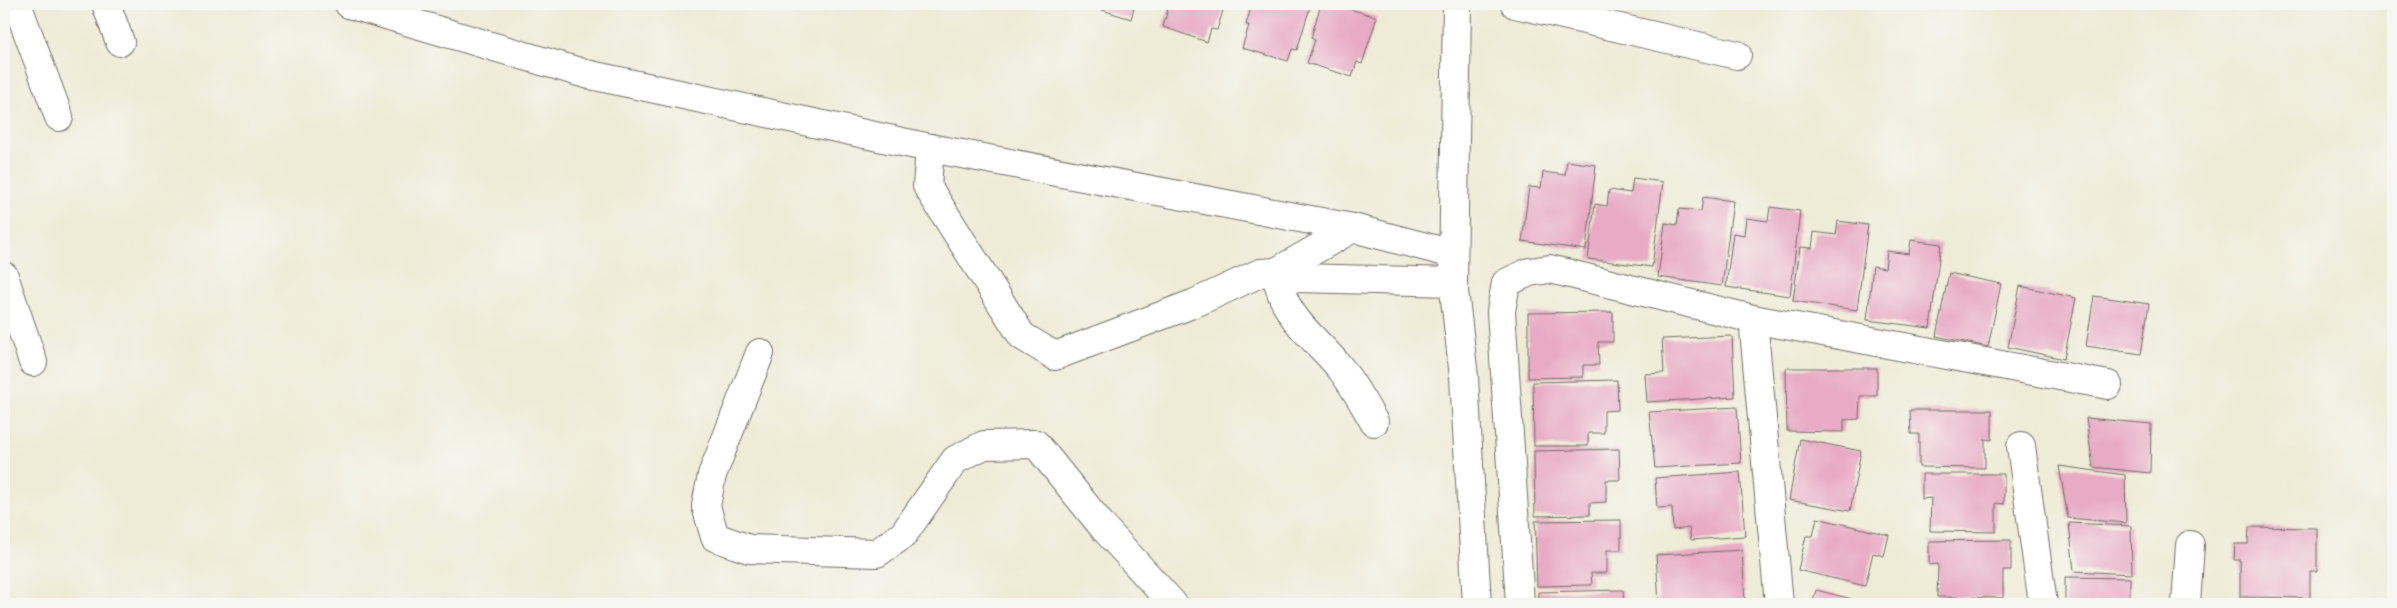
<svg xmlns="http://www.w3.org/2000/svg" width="2397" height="608" font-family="Itim,sans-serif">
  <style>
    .building { fill: #e8aac4 }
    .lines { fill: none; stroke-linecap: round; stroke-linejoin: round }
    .minor-casing { stroke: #6f6e67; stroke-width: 30 }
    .minor { stroke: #fff; stroke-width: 28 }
  </style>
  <rect width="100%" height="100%" fill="#f6f6f2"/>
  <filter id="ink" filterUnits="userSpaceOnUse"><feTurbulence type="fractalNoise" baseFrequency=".02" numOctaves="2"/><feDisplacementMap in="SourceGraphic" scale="10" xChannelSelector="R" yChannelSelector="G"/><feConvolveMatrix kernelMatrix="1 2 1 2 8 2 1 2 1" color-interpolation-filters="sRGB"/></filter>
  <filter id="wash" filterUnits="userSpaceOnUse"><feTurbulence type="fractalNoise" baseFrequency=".0096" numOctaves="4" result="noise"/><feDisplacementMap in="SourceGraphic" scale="20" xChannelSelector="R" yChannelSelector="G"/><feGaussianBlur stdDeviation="1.12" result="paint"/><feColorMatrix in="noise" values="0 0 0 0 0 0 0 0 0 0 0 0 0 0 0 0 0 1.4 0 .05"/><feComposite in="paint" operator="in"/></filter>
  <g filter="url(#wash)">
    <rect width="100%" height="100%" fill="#eeebd6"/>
    <g id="blocks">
      <g class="building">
        <path d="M1083,4H1135L1131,19Z"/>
        <path d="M1166,4H1225L1217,30L1211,29L1207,42L1163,27L1169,5Z"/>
        <path d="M1252,4H1311L1297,50L1292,49L1288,61L1242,48L1249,25H1246Z"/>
        <path d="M1321,4H1333L1377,17L1362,64L1357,62L1352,77L1307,63L1315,40L1311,38Z"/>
        <path d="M1567,161L1596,165L1586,250L1522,241L1529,187L1541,188L1543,172L1565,175Z"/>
        <path d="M1633,178L1663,182L1652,267L1588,259L1595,204L1607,206L1609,190L1631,193Z"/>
        <path d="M1703,197L1733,201L1722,286L1658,277L1665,223L1677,225L1679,209L1701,211Z"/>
        <path d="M1770,207L1800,211L1790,296L1726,287L1733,233L1744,235L1746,218L1768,221Z"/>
        <path d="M1838,221L1868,225L1857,310L1793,301L1800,247L1812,248L1814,232L1836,235Z"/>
        <path d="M1911,240L1941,244L1930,328L1867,320L1873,266L1885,268L1887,251L1909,254Z"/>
        <path d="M1949,273L2001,284L1988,347L1936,336Z"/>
        <path d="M2020,286L2076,298L2064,359L2008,347Z"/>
        <path d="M2094,296L2149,304L2141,354L2086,346Z"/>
        <path d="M1613,312V342H1598L1599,365H1583V377L1528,378V313Z"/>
        <path d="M1732,336L1735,397L1647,402L1645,374L1664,373L1662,339Z"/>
        <path d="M1786,368H1877V396H1860L1859,419L1844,420V432L1787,431Z"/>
        <path d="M1617,380L1618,410L1604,411V433H1588V446H1534L1533,382Z"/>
        <path d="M1737,407L1741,463L1655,468L1649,412Z"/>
        <path d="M1910,410H1992V440L1985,439V468L1919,467V434H1911Z"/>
        <path d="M2086,418L2151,424L2150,473L2093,467Z"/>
        <path d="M1800,439L1861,451L1850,511L1789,500Z"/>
        <path d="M1619,449L1620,480H1606V502L1590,503V515L1535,516L1534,451Z"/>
        <path d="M2059,466L2125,475L2126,523L2068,518Z"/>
        <path d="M1740,472L1745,536L1691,540L1689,528L1673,530L1672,507L1657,508L1655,478Z"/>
        <path d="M1922,474H2004V504L1996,503V532L1930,531L1931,498L1922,499Z"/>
        <path d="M1817,518L1889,535L1884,556L1873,553L1865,586L1798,570L1806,536H1813Z"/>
        <path d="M1621,520V550H1607V573H1591L1592,585L1537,586L1535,521Z"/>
        <path d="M2069,523L2131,526L2132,574L2074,571Z"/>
        <path d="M2249,527L2317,528V571H2310V598L2240,597V560H2234L2235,544H2248Z"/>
        <path d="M2011,540V570H2003V598L1937,597L1938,564L1929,565V541Z"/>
        <path d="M1742,550L1745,601L1659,604L1656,555Z"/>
        <path d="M2065,577L2130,578V604H2065Z"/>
        <path d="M1623,590L1624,604H1539L1538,592Z"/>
        <path d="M1816,590L1872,604H1812Z"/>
      </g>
    </g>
  </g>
  <g filter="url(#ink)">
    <use href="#blocks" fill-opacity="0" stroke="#6f6e67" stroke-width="1"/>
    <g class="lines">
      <g class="minor-casing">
        <g id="minor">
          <path d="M14,4H17L59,117"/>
          <path d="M106,4L120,42"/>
          <path d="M349,4L586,74L930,148L1353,228L1453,254"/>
          <path d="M1457,4L1453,282L1464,377L1477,604"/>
          <path d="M1515,4L1737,55"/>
          <path d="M930,148L927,186L1022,336L1055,356L1195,303L1260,273L1276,272L1298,278L1453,282"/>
          <path d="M1276,272C1284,321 1313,334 1341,369C1354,386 1364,404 1374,422"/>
          <path d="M1276,272L1353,228"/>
          <path d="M4,276L33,362"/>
          <path d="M1753,319L1779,604"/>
          <path d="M760,353L712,475L706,506L715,537L749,549L877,553L903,535L955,460L984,445L1036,444L1103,527L1173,604"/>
          <path d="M2021,446L2043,604"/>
          <path d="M1520,604L1501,311L1506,283L1529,272L1550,269L1753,319L2108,385"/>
          <path d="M2186,604L2190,545"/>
        </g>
      </g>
      <use href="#minor" class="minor"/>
    </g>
  </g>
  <rect width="2397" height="608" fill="none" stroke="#f6f6f2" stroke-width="20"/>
</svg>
